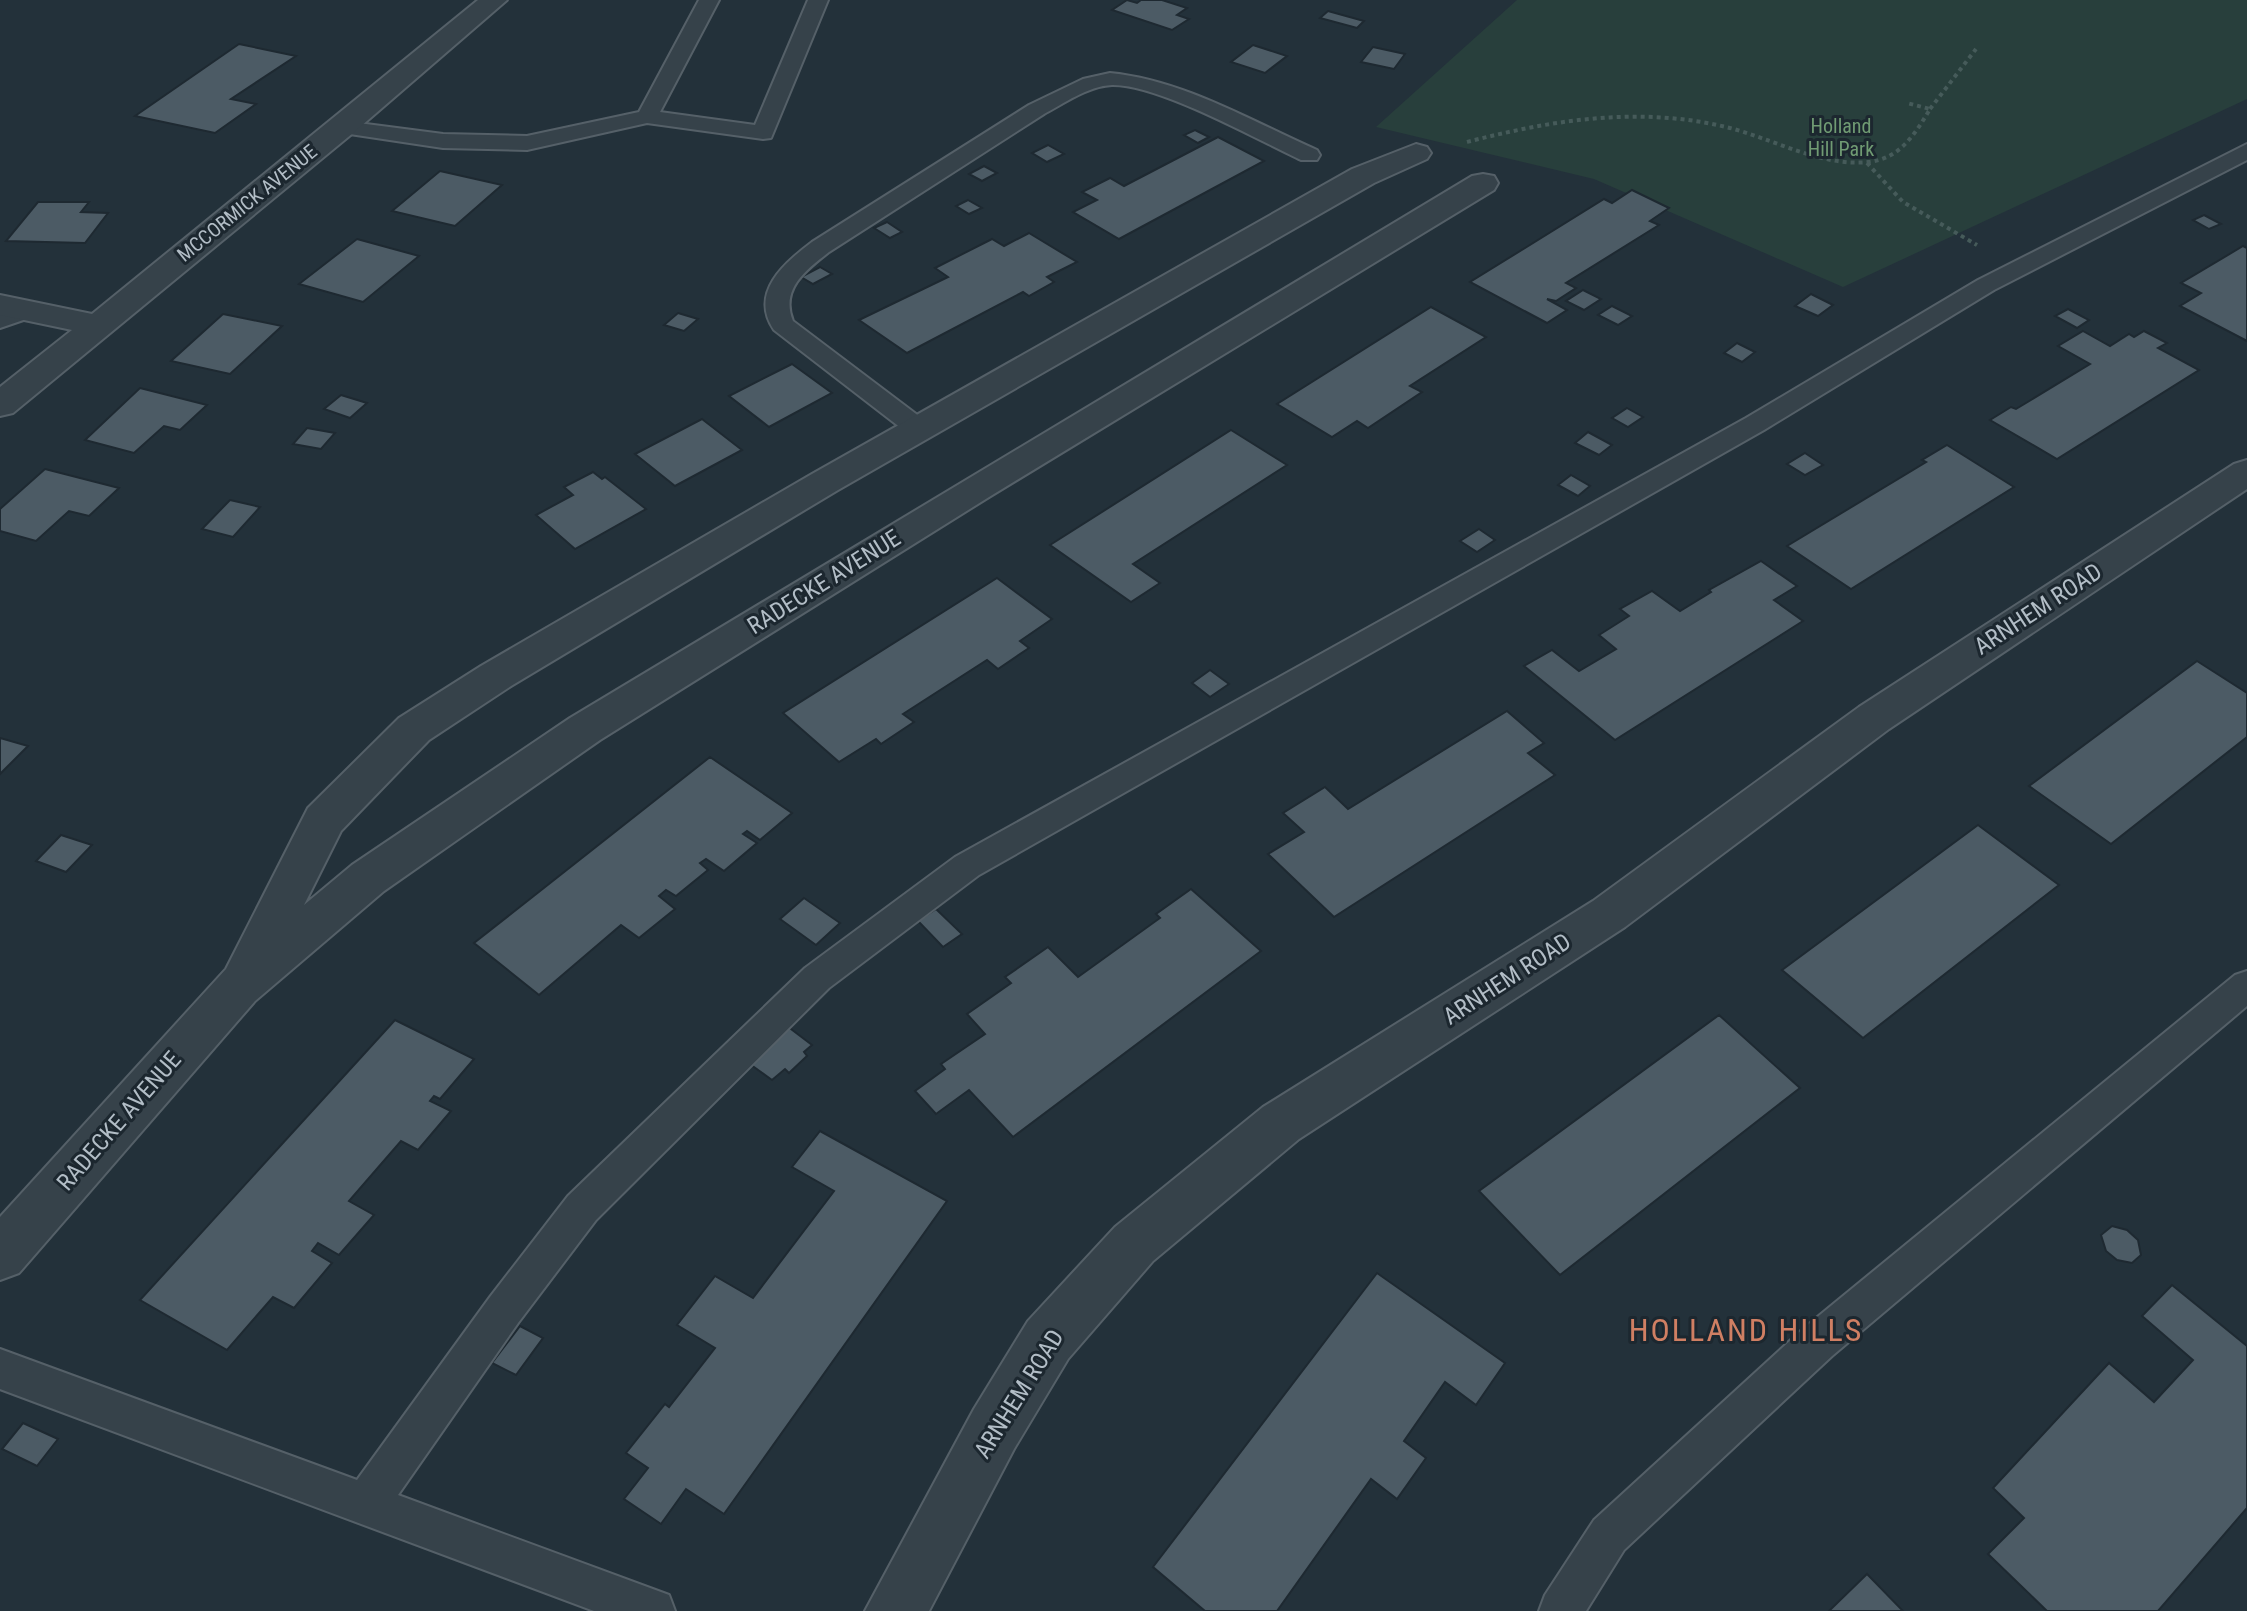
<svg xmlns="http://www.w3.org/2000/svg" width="2247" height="1611" font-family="'Roboto Condensed',sans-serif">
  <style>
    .green { fill: #283f3c }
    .building { fill: #4c5b65; stroke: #1e2931; stroke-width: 2 }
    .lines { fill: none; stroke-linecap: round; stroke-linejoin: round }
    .service-casing { stroke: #556068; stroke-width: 4 }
    .minor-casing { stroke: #556068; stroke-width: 4 }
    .path { stroke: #465b5a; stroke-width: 4; stroke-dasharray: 4 4; stroke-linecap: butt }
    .service { fill: #36424a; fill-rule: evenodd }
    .minor { fill: #36424a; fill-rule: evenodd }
    .labels { text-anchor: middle; stroke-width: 6; stroke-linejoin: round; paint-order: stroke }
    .far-park-label { font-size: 20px; fill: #709b73; stroke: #1c272f }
    .far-street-label { font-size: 20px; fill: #b2bdc6; stroke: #1c272f }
    .street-label { font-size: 24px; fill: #b2bdc6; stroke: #1c272f }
    .near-neighbourhood-label { font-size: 32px; letter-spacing: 2px; fill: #d07f63; stroke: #1c272f }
  </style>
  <rect width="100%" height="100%" fill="#23313a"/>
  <path class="green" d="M1517,0H2247V99L1843,287L1594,179L1376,127Z"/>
  <g class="building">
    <path d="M1127,0L1137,3L1141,0H1162L1187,8L1177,15L1189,19L1172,30L1112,10Z"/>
    <path d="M1328,11L1364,21L1357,28L1320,18Z"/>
    <path d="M239,44L296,56L231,99L256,104L215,133L135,116Z"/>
    <path d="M1253,45L1287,56L1265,73L1231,62Z"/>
    <path d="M1373,47L1405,54L1394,69L1361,62Z"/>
    <path d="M1195,130L1209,137L1198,143L1184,135Z"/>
    <path d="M1218,137L1264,161L1119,239L1073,212L1097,200L1082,192L1110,178L1124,186Z"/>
    <path d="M1048,145L1064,154L1047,162L1032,153Z"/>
    <path d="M984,166L997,173L982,181L969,174Z"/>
    <path d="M440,171L502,185L455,226L392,211Z"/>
    <path d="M1632,190L1669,208L1650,221L1659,225L1566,283L1576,288L1556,301L1547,299L1567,310L1547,323L1470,282L1604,199L1612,203Z"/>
    <path d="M968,200L982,208L969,214L956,206Z"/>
    <path d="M38,202H89L81,212L108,213L85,243L6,241Z"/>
    <path d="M2204,215L2221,224L2209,229L2193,220Z"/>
    <path d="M887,222L902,232L890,238L874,228Z"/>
    <path d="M1029,233L1077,262L1047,277L1054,282L1029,296L1023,292L907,353L859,320L948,277L935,268L992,239L1004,246Z"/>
    <path d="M357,239L419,256L363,302L299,284Z"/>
    <path d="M2243,246L2247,248V341L2180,306L2201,293L2181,283Z"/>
    <path d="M820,267L832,274L813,284L801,277Z"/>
    <path d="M1583,290L1601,299L1584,310L1566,301Z"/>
    <path d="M1811,294L1833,305L1818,316L1795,306Z"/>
    <path d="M1612,306L1632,316L1618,325L1598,315Z"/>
    <path d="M1431,307L1486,337L1410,386L1422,392L1368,428L1357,421L1332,437L1277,404Z"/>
    <path d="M2068,309L2089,320L2077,328L2055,316Z"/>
    <path d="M678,313L698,319L684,331L664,325Z"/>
    <path d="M223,314L282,326L230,374L171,361Z"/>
    <path d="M2083,331L2110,346L2129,334L2134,337L2144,331L2167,343L2158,348L2199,370L2057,459L1990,420L2011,407L2016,409L2090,364L2058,346Z"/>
    <path d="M1737,343L1755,352L1742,362L1724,353Z"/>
    <path d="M792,364L832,393L769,427L729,396Z"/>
    <path d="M140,388L207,405L180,430L164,426L134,453L85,440Z"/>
    <path d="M341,395L367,403L350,418L324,409Z"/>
    <path d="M1627,408L1643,417L1628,427L1612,418Z"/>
    <path d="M702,419L742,450L675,486L635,454Z"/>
    <path d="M307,428L335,433L321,449L293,444Z"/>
    <path d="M1231,430L1287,465L1133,564L1160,583L1131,602L1050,545Z"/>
    <path d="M1588,432L1612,445L1599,455L1575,443Z"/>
    <path d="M1947,445L2014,487L1851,589L1787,546L1926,462L1922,460Z"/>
    <path d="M1805,453L1823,465L1805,475L1787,464Z"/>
    <path d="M45,469L119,488L89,516L69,511L36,541L0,531V509Z"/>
    <path d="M593,472L602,479L605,477L646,509L575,549L536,515L573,495L564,487Z"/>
    <path d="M1571,475L1590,486L1578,496L1558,485Z"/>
    <path d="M230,500L260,507L233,537L202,529Z"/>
    <path d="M1479,529L1495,540L1477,552L1460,541Z"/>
    <path d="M1761,561L1797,586L1774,600L1803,621L1615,740L1524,666L1552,650L1579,671L1616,649L1599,635L1629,616L1620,609L1652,591L1680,611L1711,592L1709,590Z"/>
    <path d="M997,578L1052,619L1020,641L1029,648L998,669L987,660L903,714L914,722L881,744L876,739L839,762L783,713Z"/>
    <path d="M2197,661L2247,693V737L2111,844L2029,786Z"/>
    <path d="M1210,670L1229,684L1210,697L1192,683Z"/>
    <path d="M1507,711L1544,743L1528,753L1555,775L1334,917L1268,854L1304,832L1283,813L1325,787L1348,809Z"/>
    <path d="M0,738L28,746L0,774Z"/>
    <path d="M710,757L792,813L760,840L747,831L743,834L757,843L724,871L706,859L700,863L708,870L676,896L666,890L659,896L675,909L639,938L621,925L539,995L474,943Z"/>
    <path d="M1978,825L2059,885L1863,1038L1782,970Z"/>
    <path d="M61,835L92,845L66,872L36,861Z"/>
    <path d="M1191,889L1261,951L1013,1137L969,1090L936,1114L915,1091L945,1069L941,1064L985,1034L967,1014L1011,983L1005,977L1048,947L1078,977L1160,918L1156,914Z"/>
    <path d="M804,898L840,923L816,945L780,919Z"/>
    <path d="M936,909L962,934L943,947L918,921Z"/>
    <path d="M1719,1015L1800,1088L1560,1275L1479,1191Z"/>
    <path d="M395,1020L474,1059L440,1099L434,1096L430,1101L451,1111L418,1150L401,1141L349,1201L374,1215L339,1255L318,1243L312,1251L332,1263L294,1308L273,1297L227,1350L140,1300Z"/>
    <path d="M787,1026L812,1045L804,1052L807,1056L789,1073L785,1069L772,1080L747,1062Z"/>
    <path d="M820,1131L947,1201L724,1514L686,1489L661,1524L624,1499L648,1468L626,1453L665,1404L669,1407L715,1348L677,1325L715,1276L753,1298L834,1191L792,1167Z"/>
    <path d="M2112,1226L2127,1230L2138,1240L2141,1255L2132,1263L2117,1260L2106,1251L2101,1235Z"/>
    <path d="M1377,1273L1505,1363L1476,1405L1445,1382L1404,1441L1426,1458L1397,1499L1371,1479L1277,1611H1205L1153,1567Z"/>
    <path d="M2172,1285L2247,1346V1508L2158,1611H2047L1988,1554L2024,1518L1993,1488L2109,1363L2154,1402L2193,1360L2142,1316Z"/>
    <path d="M520,1326L543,1338L516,1375L492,1363Z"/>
    <path d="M23,1423L58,1439L37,1466L2,1449Z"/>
    <path d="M1867,1574L1903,1611H1829Z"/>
  </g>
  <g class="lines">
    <g class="service-casing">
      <g id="service">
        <path d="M699,0H719L660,112L755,125L808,0H828L771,138L763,139L647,123L527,150L443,148L343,133L332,127L343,121L443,134L527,136L639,112Z"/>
        <path d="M1110,73C1183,80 1251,121 1317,150L1320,155L1317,160H1301C1256,139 1158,84 1112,85C1088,86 1063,104 1044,114L829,252C806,270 780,289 793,321L928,423L932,429L928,435L919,437L910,435L774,330C749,293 784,263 812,242L1029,105L1083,79Z"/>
        <path d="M2247,144V160L1994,290L1764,430L979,875L829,988L596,1220L518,1323L398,1495L669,1595L675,1611H594L0,1389V1349L357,1480L490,1297L568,1196L805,968L955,857L1746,418L1978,280Z"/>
        <path d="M29,303L38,305L41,310L38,315L0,328V313Z"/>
        <path d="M2247,971V1006L1832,1356L1624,1550L1586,1611H1539L1545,1595L1594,1520L1804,1328L2235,975Z"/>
      </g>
    </g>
    <g class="minor-casing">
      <g id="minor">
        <path d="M478,0H507L353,133L13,413L0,416V387L72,330L0,315V295L92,314Z"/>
        <path d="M1416,144L1427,147L1431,153L1427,159L1374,183L838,490L511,686L429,740L341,831L304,905L352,865L570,718L1472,176L1483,174L1494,176L1498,183L1494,190L989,497L600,740L384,891L255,1001L19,1273L0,1280V1217L226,969L308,808L399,718L481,666L812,474L1352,169Z"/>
        <path d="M2247,460V489L1889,729L1625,927L1299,1139L1153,1261L1068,1359L1014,1449L929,1611H865L974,1409L1028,1321L1115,1227L1263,1107L1593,901L1859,707L2234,464Z"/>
      </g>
    </g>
    <g class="path">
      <path d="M1930,109L1976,49"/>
      <path d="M1467,142C1552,120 1639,106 1726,127C1772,138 1820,167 1868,162C1900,159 1915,134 1930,109L1907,103"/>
      <path d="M1867,163L1903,202L1977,245"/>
    </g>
    <use href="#service" class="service"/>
    <use href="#minor" class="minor"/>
  </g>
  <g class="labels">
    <g class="far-park-label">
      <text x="1841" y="133">Holland<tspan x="1841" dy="23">Hill Park</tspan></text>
    </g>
    <g class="far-street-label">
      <text transform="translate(247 203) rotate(-39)" y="7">MCCORMICK AVENUE</text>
    </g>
    <g class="street-label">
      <text transform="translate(824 582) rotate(-32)" y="8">RADECKE AVENUE</text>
      <text transform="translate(2038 609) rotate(-33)" y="8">ARNHEM ROAD</text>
      <text transform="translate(1507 979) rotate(-33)" y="8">ARNHEM ROAD</text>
      <text transform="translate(119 1121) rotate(-49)" y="8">RADECKE AVENUE</text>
      <text transform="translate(1019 1394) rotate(-58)" y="8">ARNHEM ROAD</text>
    </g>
    <g class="near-neighbourhood-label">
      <text x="1746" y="1341">HOLLAND HILLS</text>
    </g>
  </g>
</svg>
